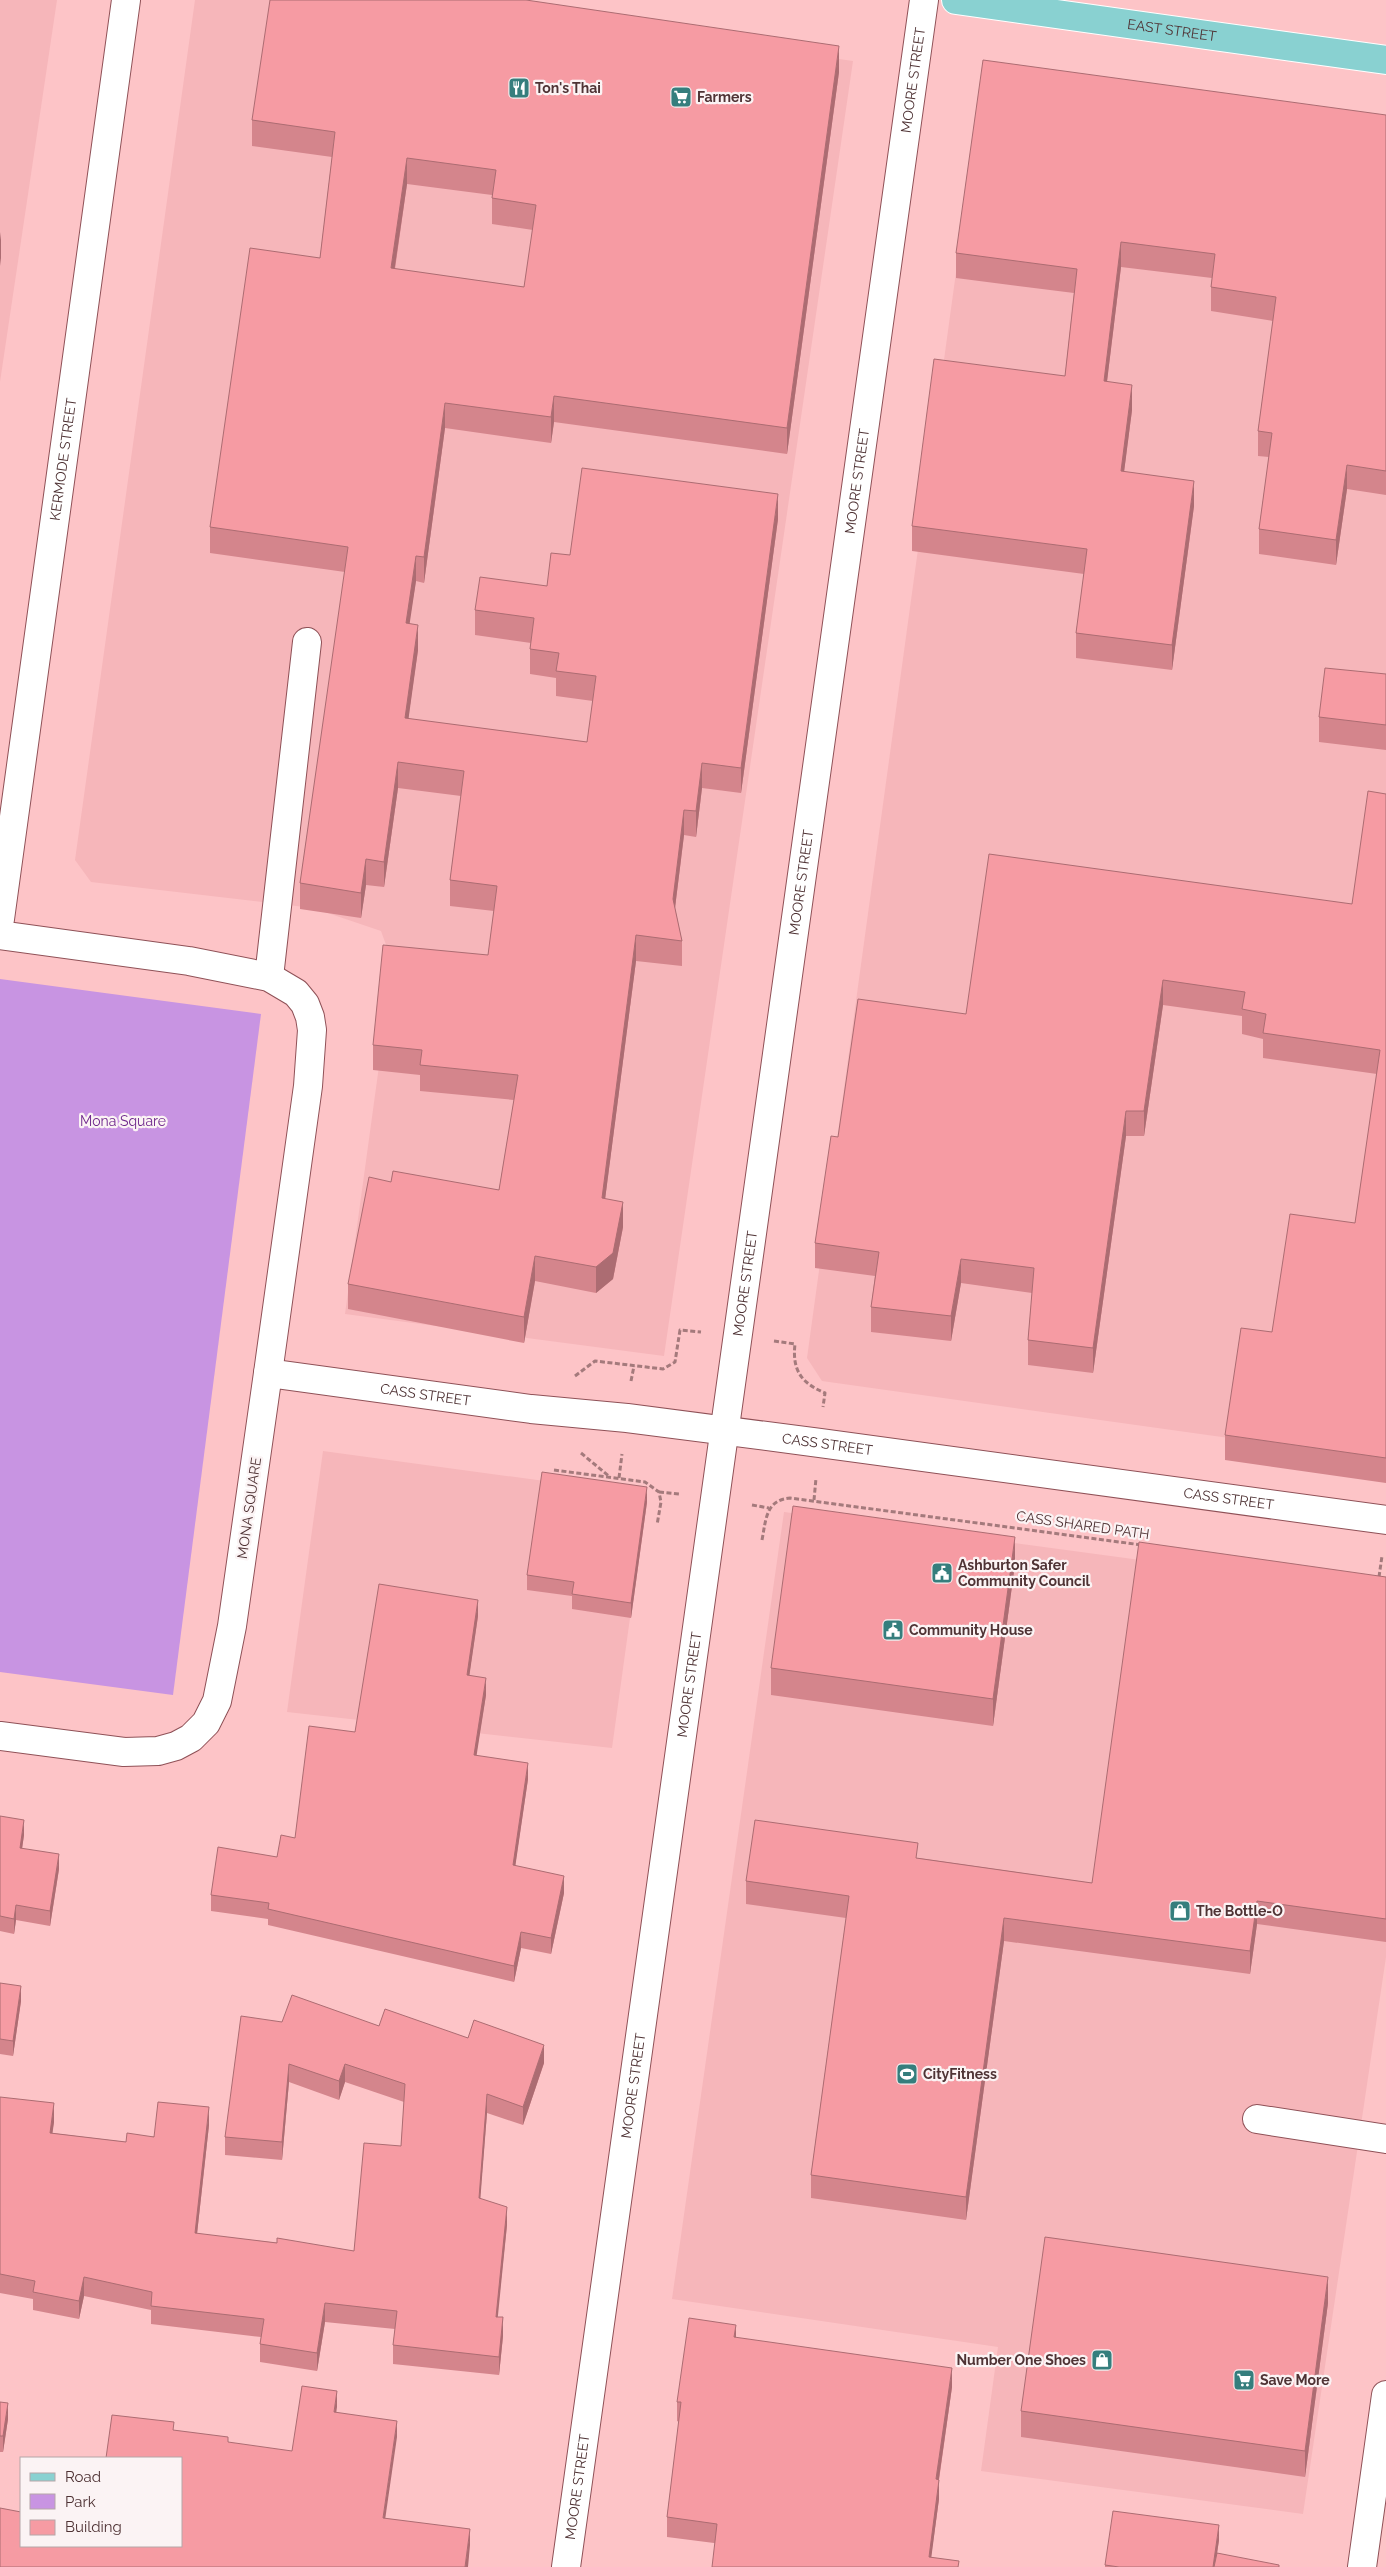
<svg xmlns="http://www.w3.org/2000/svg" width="1386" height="2567" font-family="Raleway,sans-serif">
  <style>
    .built { fill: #f6b6ba }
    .green { fill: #c894e2 }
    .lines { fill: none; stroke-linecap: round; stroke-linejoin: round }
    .minor-casing { stroke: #8f5157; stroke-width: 30 }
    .major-casing { stroke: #fff; stroke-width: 30 }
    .path { stroke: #a47a7c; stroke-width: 3; stroke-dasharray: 5 2.5; stroke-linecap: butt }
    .minor { stroke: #fff; stroke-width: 28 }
    .major { stroke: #89d1d1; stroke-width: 28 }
    .wall { fill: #d4858c; fill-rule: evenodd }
    .shaded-wall { fill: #ac6c72 }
    .building { fill: #f69ba3; stroke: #ac6c72; fill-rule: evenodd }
    .labels { text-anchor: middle; stroke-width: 4.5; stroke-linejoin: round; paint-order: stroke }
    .street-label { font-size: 14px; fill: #4f3335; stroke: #fbf3f4 }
    .poi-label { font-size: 14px; font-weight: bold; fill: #4f3335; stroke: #fbf3f4; text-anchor: start }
    .park-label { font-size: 14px; fill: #6f278c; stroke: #fbf3f4 }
  </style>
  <rect width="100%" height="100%" fill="#fdc4c7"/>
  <g class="built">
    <path d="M0,0H57L0,382Z"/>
    <path d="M195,0H423L853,61L664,1356L345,1314L393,964L381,931L313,908L91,882L75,860Z"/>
    <path d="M982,83L1386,139V1460L822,1381L807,1358Z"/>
    <path d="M323,1451L647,1495L612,1748L287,1712Z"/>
    <path d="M784,1512L1386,1593V1957L1303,2514L981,2471L998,2347L672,2299Z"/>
  </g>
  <path class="green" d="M0,979L261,1014L173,1695L0,1672Z"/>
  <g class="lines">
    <g class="minor-casing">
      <g id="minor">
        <path id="s1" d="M0,919L126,0"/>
        <path d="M0,935L189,961L269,977L296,993L305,1004L310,1017L312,1030L308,1086L268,1373L232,1626L217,1701L206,1723L191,1738L176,1746L158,1751L124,1752L0,1736"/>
        <path d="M269,977L307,642"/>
        <path id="s2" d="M268,1373L531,1409L627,1418L820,1443L1386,1520"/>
        <path d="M1257,2119L1386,2139"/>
        <path id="s3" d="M566,2567L924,0"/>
        <path d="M1362,2567L1386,2395"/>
      </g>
    </g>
    <g class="major-casing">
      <g id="major">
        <path id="s4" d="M956,0L1386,60"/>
      </g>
    </g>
    <g class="path">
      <path d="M774,1341L795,1344C792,1370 801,1383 825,1393L823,1407"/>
      <path d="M575,1376L595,1361L663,1369L675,1362L680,1330L701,1332"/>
      <path d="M631,1381L634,1366"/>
      <path d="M581,1453L610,1477"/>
      <path d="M554,1470L645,1482L659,1492L661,1502L657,1525"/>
      <path d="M619,1478L622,1454"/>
      <path d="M659,1492L679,1494"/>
      <path d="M814,1500L816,1478"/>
      <path d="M752,1505L769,1508"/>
      <path d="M762,1540C766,1519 766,1500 790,1498L1142,1545"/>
      <path d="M1379,1577L1382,1556"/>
    </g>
    <use href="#minor" class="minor"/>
    <use href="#major" class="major"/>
  </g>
  <g class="wall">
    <path d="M839,72L787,454L554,422L551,443L445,428L424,583L416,581L409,623L418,650L408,719L587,742L593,701L556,696V678L530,674V649L531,643L475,635V610L547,586L570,555L778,519L741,793L702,788L696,837L684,835L675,908L682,941V966L636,961L605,1199L623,1227L613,1279L596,1293L535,1281L524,1343L348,1309V1284L391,1182L499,1190L514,1100L420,1091V1075L373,1070V1045L488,955L494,911L450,906V880L461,796L398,788L384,887L366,885L361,918L300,909V883L345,572L210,553V527L320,258L332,157L252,146V120ZM407,184L492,195V224L533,230L524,287L395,269Z"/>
    <path d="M1386,115V495L1347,489L1336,565L1259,554V529L1269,457L1258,456V431L1273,321L1211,311V287L1212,278L1121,267L1107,381L1132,410L1124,471L1194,506L1172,670L1076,658V633L1084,574L912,551V526L1065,376L1074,293L956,278V253Z"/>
    <path d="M1386,674V750L1319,742V717Z"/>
    <path d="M1386,794V1483L1225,1460V1435L1272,1332L1355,1223L1377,1074L1263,1058V1039L1242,1034V1016L1163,1005L1144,1136H1126L1093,1373L1028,1365V1340L1032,1293L961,1283L951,1341L871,1332V1307L875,1276L815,1268V1243L838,1137L966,1014L1352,904Z"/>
    <path d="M647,1502L631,1618L572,1609V1596L527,1590V1575Z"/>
    <path d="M1015,1564L993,1726L771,1695V1668Z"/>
    <path d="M1386,1577V1942L1257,1924L1250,1974L1004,1941L966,2220L811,2198V2175L846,1918L746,1904V1881L918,1858L1092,1883Z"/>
    <path d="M478,1616L469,1676L486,1695L476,1755L528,1779L515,1866L564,1893L551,1954L521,1948L514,1982L268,1925V1919L211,1911V1895L277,1857L295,1838L355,1732Z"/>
    <path d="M0,1816L24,1835L22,1848L59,1869L50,1926L16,1920L14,1934L0,1931Z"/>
    <path d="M0,1983L21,2001L13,2056L0,2054Z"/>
    <path d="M282,2022L379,2026L468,2038L544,2063L523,2125L487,2113L480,2198L507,2225L497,2317L503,2336L499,2375L393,2364V2345L395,2329L325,2322L317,2371L260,2362V2344L261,2337L151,2324V2310L84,2296L79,2319L33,2310V2299L0,2293V2097L54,2122L52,2133L126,2142L209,2125L197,2234L354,2251L401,2146L404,2102L345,2082L339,2100L289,2082L282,2160L225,2155V2137Z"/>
    <path d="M1328,2303L1305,2477L1021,2437V2411Z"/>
    <path d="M736,2338L952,2387L939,2480V2499L931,2557L959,2567L714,2543L667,2537V2517L679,2422L677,2421V2402Z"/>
    <path d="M0,2402L8,2419L3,2452H0Z"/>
    <path d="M1219,2540L1217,2553L1279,2567H1105V2565Z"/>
  </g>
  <g class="shaded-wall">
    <path d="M839,46V72L787,454V428Z"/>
    <path d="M407,158V184L391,293V268Z"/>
    <path d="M1,232V258L0,266V240Z"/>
    <path d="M1121,242V267L1104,406V381Z"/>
    <path d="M1132,385V410L1121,496V471Z"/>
    <path d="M554,396V422L551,443V417Z"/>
    <path d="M445,403V428L424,583V557Z"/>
    <path d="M1347,465V489L1336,565V540Z"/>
    <path d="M1194,481V506L1172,670V645Z"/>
    <path d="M778,494V519L741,793V768Z"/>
    <path d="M416,556V581L406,648V623Z"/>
    <path d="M418,625V650L405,744V718Z"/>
    <path d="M398,762V788L384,887V862Z"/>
    <path d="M702,763V788L696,837V811Z"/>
    <path d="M684,810V835L673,924V899Z"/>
    <path d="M366,859V885L361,918V893Z"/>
    <path d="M636,935V961L602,1223V1198Z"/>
    <path d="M1163,980V1005L1144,1136V1111Z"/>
    <path d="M1126,1111V1136L1093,1373V1348Z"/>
    <path d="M623,1202V1227L613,1279L596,1293V1267Z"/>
    <path d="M535,1256V1281L524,1343V1317Z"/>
    <path d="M961,1259V1283L951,1341V1316Z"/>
    <path d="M647,1487V1502L631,1618V1603Z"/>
    <path d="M1015,1537V1564L993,1726V1699Z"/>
    <path d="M478,1600V1616L467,1692V1675Z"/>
    <path d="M486,1678V1695L474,1772V1755Z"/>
    <path d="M528,1763V1779L513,1882V1865Z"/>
    <path d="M24,1820V1835L20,1863V1848Z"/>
    <path d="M59,1854V1869L50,1926V1911Z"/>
    <path d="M564,1876V1893L551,1954V1938Z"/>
    <path d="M1257,1901V1924L1250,1974V1951Z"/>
    <path d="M16,1905V1920L14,1934V1919Z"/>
    <path d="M1004,1918V1941L966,2220V2197Z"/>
    <path d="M521,1932V1948L514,1982V1966Z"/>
    <path d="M21,1986V2001L13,2056V2041Z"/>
    <path d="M544,2045V2063L523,2125V2107Z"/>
    <path d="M289,2064V2082L282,2160V2142Z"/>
    <path d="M345,2064V2082L339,2100V2081Z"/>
    <path d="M487,2094V2113L479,2216V2198Z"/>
    <path d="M54,2103V2122L50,2151V2133Z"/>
    <path d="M209,2107V2125L195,2252V2233Z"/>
    <path d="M507,2207V2225L496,2335V2317Z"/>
    <path d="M84,2277V2296L79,2319V2301Z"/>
    <path d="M1328,2277V2303L1305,2477V2451Z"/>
    <path d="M325,2303V2322L317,2371V2353Z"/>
    <path d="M503,2317V2336L499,2375V2357Z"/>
    <path d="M736,2325V2345L734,2337Z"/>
    <path d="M952,2368V2387L936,2499V2479Z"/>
    <path d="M337,2391V2407L334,2428V2412Z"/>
    <path d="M8,2403V2419L3,2452V2436Z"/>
    <path d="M397,2421V2437L383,2534V2518Z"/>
    <path d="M939,2480V2499L930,2567L929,2557Z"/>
    <path d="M1219,2525V2540L1215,2567H1213Z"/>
    <path d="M470,2529V2545L468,2567H465Z"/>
  </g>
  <g class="building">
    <path d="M270,0H526L839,46L787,428L554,396L551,417L445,403L424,557L416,556L406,623L418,625L405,718L587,742L596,676L556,671L559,653L530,649L534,618L475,610L480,577L547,586L551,553L570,555L582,468L778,494L741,768L702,763L696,811L684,810L673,899L682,941L636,935L602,1198L623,1202L613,1253L596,1267L535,1256L524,1317L348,1284L369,1177L391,1182L393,1171L499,1190L518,1075L420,1065L422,1050L373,1045L383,945L488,955L497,886L450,880L464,771L398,762L384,862L366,859L361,893L300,883L348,547L210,527L250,248L320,258L335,132L252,120ZM407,158L496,170L492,198L536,205L524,287L391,268Z"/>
    <path d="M983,60L1386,115V471L1347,465L1336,540L1259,529L1272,433L1258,431L1276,297L1211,287L1215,254L1121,242L1104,381L1132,385L1121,471L1194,481L1172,645L1076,633L1087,549L912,526L934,359L1065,376L1077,269L956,253Z"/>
    <path d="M1325,668L1386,674V725L1319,717Z"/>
    <path d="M1368,791L1386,794V1458L1225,1435L1241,1328L1272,1332L1290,1214L1355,1223L1380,1050L1263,1033L1266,1014L1242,1009L1245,992L1163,980L1144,1111H1126L1093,1348L1028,1340L1034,1268L961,1259L951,1316L871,1307L879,1252L815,1243L831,1136L838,1137L858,999L966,1014L989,854L1352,904Z"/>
    <path d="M542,1472L647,1487L631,1603L572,1594L574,1582L527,1575Z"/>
    <path d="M793,1506L1015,1537L993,1699L771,1668Z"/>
    <path d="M1139,1542L1386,1577V1919L1257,1901L1250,1951L1004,1918L966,2197L811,2175L849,1896L746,1881L755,1820L918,1843L916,1858L1092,1883Z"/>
    <path d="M379,1584L478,1600L467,1675L486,1678L474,1755L528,1763L513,1865L564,1876L551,1938L521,1932L514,1966L268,1909L269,1903L211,1895L218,1847L277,1857L281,1835L295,1838L309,1726L355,1732Z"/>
    <path d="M0,1816L24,1820L20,1848L59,1854L50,1911L16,1905L14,1919L0,1916Z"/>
    <path d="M0,1983L21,1986L13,2041L0,2039Z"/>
    <path d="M292,1995L379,2026L385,2009L468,2038L474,2020L544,2045L523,2107L487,2094L479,2198L507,2207L496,2317H503L499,2357L393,2345L397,2311L325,2303L317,2353L260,2344L264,2319L151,2306L152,2292L84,2277L79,2301L33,2292L35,2281L0,2274V2097L54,2103L50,2133L126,2142L127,2133L154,2137L158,2102L209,2107L195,2233L277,2243V2238L354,2251L364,2143L401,2146L405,2084L345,2064L339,2081L289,2064L282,2142L225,2137L241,2016L282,2022Z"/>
    <path d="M1045,2237L1328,2277L1305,2451L1021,2411Z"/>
    <path d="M689,2318L736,2325L734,2337L952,2368L936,2479L939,2480L929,2557L959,2561L958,2567H712L717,2524L667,2517L681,2402H677Z"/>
    <path d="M302,2386L337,2391L334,2412L397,2421L383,2518L470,2529L465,2567H0V2508L21,2512V2546H181V2458H106L112,2415L174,2422L173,2430L228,2437V2442L292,2451Z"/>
    <path d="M0,2402L8,2403L3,2436H0Z"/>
    <path d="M1113,2511L1219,2525L1213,2567H1119L1105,2565Z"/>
    <path d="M1217,2553L1279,2565V2567H1214Z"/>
  </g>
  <defs>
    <g id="restaurant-square" transform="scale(1.125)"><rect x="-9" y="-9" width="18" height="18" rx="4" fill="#357e7d" stroke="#fbf3f4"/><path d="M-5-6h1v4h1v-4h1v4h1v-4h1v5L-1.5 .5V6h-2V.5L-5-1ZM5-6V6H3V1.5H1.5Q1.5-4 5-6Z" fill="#fff"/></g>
    <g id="supermarket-square" transform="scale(1.125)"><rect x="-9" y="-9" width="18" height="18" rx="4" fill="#357e7d" stroke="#fbf3f4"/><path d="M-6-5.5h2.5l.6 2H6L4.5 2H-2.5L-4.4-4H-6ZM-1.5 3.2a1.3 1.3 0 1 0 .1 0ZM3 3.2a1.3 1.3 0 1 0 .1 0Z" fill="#fff"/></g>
    <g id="civic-square" transform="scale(1.125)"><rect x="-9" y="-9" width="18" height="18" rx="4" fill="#357e7d" stroke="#fbf3f4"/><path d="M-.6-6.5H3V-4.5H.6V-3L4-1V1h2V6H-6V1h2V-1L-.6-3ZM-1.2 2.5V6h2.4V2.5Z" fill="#fff"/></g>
    <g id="shop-square" transform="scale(1.125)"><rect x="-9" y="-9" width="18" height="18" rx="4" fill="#357e7d" stroke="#fbf3f4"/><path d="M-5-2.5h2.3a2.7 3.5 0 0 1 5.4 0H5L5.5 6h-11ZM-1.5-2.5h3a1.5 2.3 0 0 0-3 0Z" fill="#fff"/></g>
    <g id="stadium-square" transform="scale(1.125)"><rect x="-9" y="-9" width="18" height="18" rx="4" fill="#357e7d" stroke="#fbf3f4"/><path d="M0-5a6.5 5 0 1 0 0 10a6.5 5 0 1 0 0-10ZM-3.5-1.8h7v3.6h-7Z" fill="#fff"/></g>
  </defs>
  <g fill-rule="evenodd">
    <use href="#restaurant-square" x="519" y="88"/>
    <use href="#supermarket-square" x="681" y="97"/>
    <use href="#civic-square" x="942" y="1573"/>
    <use href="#civic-square" x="893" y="1630"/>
    <use href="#shop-square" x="1180" y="1911"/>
    <use href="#stadium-square" x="907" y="2074"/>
    <use href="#shop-square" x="1102" y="2360"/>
    <use href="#supermarket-square" x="1244" y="2380"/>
  </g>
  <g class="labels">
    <g class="street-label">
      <text dy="5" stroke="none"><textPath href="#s4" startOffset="218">EAST STREET</textPath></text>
      <text dy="5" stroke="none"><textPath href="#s3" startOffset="2511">MOORE STREET</textPath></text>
      <text dy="5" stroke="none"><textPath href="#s1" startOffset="464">KERMODE STREET</textPath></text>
      <text dy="5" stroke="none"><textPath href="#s3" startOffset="2106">MOORE STREET</textPath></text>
      <text dy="5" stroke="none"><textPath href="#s3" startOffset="1701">MOORE STREET</textPath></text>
      <text dy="5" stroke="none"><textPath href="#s3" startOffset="1296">MOORE STREET</textPath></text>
      <text dy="5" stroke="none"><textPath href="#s2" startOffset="159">CASS STREET</textPath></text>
      <text dy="5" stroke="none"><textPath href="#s2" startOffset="564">CASS STREET</textPath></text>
      <text dy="5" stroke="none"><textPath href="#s2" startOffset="969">CASS STREET</textPath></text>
      <text transform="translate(249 1508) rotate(-82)" y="5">MONA SQUARE</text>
      <text transform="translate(1083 1525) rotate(8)" y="5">CASS SHARED PATH</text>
      <text dy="5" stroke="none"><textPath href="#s3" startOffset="891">MOORE STREET</textPath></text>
      <text dy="5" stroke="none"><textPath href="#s3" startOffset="486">MOORE STREET</textPath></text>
      <text dy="5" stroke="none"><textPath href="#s3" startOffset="81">MOORE STREET</textPath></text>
    </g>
    <g class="poi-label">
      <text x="535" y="93">Ton's Thai</text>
      <text x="697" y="102">Farmers</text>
      <text x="958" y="1570">Ashburton Safer<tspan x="958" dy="16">Community Council</tspan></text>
      <text x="909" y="1635">Community House</text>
      <text x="1196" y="1916">The Bottle-O</text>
      <text x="923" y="2079">CityFitness</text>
      <text x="1086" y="2365" text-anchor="end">Number One Shoes</text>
      <text x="1260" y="2385">Save More</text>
    </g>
    <g class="park-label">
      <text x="123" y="1126">Mona Square</text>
    </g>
  </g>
  <rect x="20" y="2457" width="162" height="90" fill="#fbf3f4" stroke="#b6a6a8"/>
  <rect x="30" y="2473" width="25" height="8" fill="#89d1d1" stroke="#b6a6a8"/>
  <text x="65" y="2482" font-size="15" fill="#4f3335">Road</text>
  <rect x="30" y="2494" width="25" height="15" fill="#c894e2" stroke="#b6a6a8"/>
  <text x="65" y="2507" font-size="15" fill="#4f3335">Park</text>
  <rect x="30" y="2520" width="25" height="15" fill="#f69ba3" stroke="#b6a6a8"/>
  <text x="65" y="2532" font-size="15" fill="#4f3335">Building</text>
</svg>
